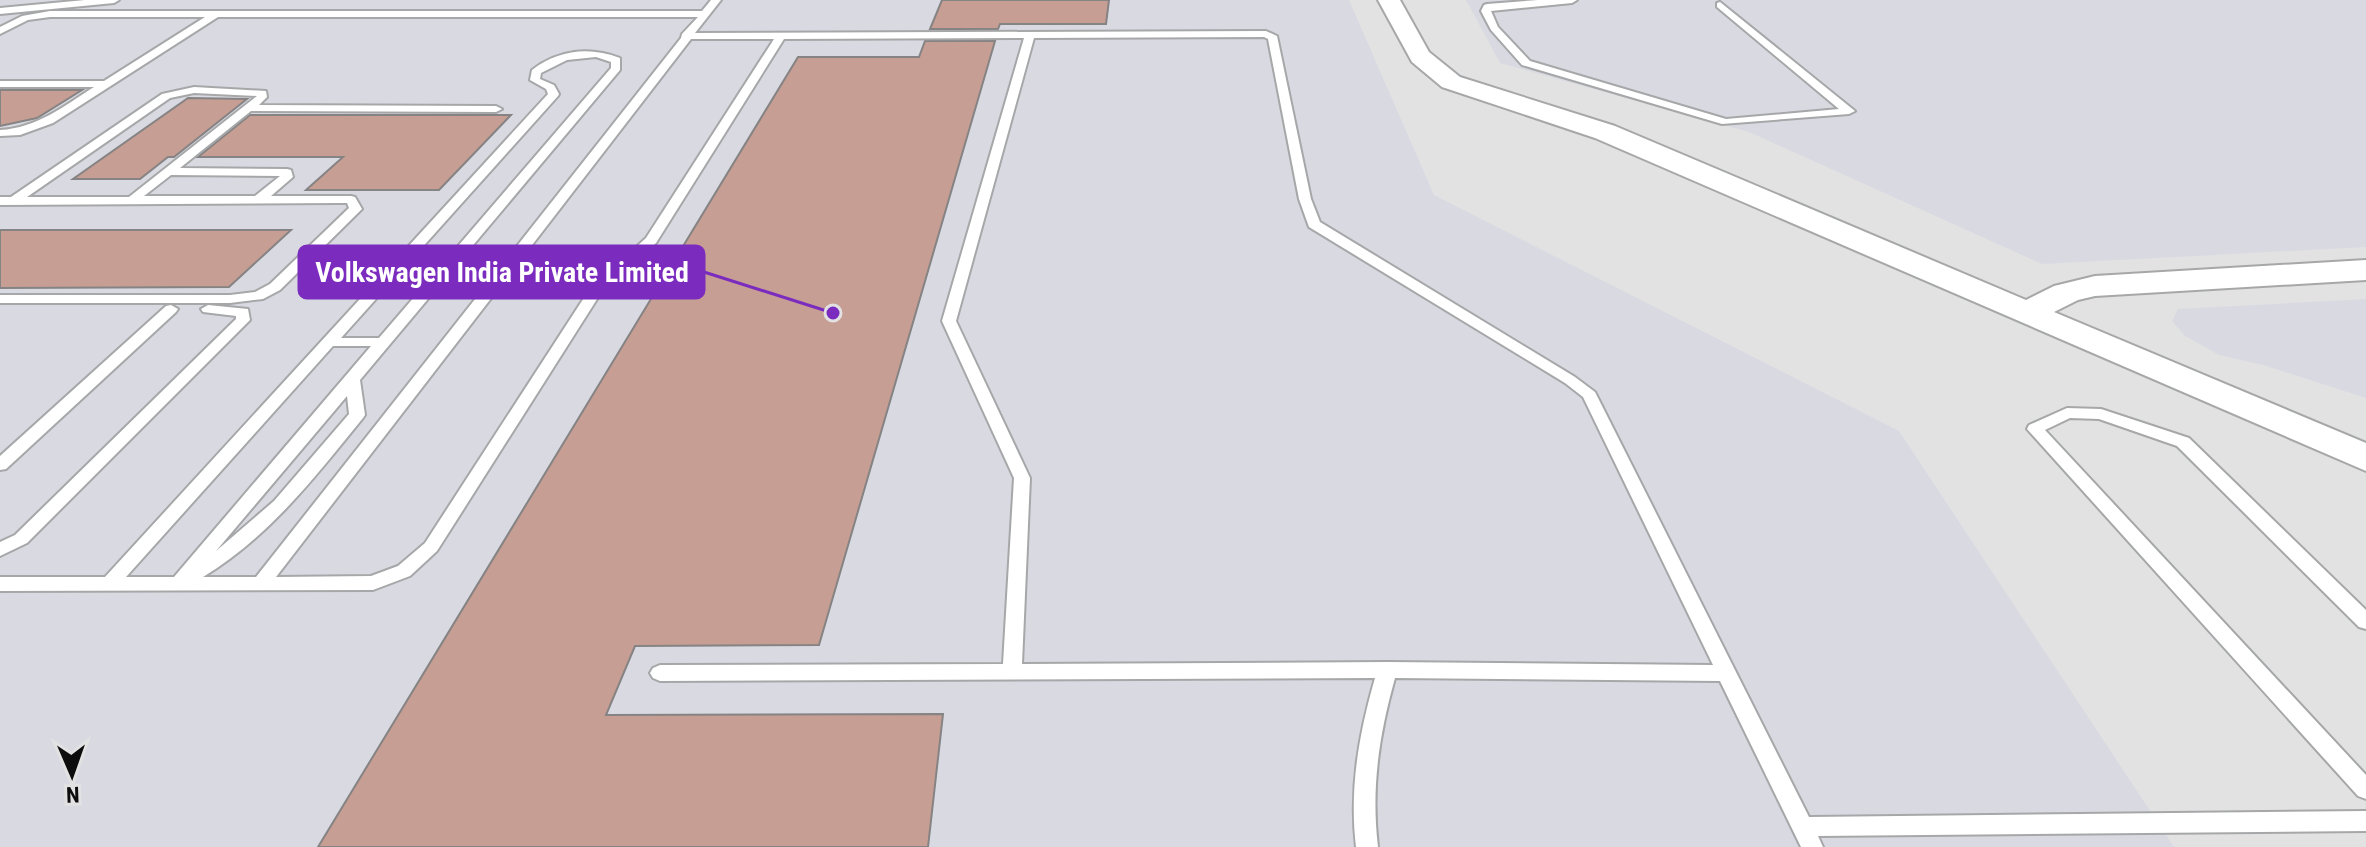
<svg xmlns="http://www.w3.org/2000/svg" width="2366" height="847" font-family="'Roboto Condensed',sans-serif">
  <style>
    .built { fill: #d9d9e2 }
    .building { fill: #c79e93; stroke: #858383; stroke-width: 2 }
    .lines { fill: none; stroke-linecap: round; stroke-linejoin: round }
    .service-casing { stroke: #a6a7a8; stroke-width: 4 }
    .tertiary-casing { stroke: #a6a7a8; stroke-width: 4 }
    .service { fill: #fff; fill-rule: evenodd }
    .tertiary { fill: #fff; fill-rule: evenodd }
    .leader { fill: none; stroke: #7b2cbf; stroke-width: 3 }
    .callout-dot { fill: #7b2cbf; stroke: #e2e2e3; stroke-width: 3 }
    .callout { fill: #7b2cbf; stroke: #7b2cbf; stroke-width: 3 }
    .callout-label { font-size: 28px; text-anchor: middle; font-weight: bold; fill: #fff }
  </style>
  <rect width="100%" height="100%" fill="#e2e2e3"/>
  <g class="built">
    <path d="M0,0H1349L1434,195L1899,431L2174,847H0Z"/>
    <path d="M1466,0H2366V247L2042,264L1749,132L1500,63Z"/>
    <path d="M2366,299V398L2263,365L2219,355L2185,336L2172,321L2178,309Z"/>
  </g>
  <g class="building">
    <path d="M942,0H1109L1106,24H1000L998,29H930Z"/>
    <path d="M925,41H995L819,645L635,646L606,715L943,714L928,847H318L798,57H919Z"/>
    <path d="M0,90H82L37,118L0,126Z"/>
    <path d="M188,98L247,99L174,157H168L140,179H73Z"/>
    <path d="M250,115H511L439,190H306L343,157H198Z"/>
    <path d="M0,230H291L229,287L0,288Z"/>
  </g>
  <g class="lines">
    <g class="service-casing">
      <g id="service">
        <path d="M85,0H119L114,3L0,14V8Z"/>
        <path d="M711,0H721L695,33L1266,31L1277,36L1311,199L1320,222L1575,377L1595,392L1809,817L2366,811V831L1818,836L1823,847H1801L1720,681L1395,678C1379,735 1371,788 1378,847H1356C1349,788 1359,734 1375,678L660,681L653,678L650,673L653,668L660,665L1003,664L1014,478L942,321L1024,38L784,39L656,243L599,296L437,551L410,576L373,590L0,591V577H105L548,94L546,89L530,80L532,70C558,50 589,46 620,58V70L360,380L365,415L363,418C315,477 269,537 203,577H256L681,38L682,34L698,17H218L53,123L20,135L0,136V130C37,128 64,106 94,87H0V81H104L205,17H50L28,20L0,34V27L22,16L50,11H702ZM1264,37L1268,39L1299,199L1309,227L1565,383L1583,397L1713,665L1387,662L1022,664L1030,478L956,321L1034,38ZM691,39H774L646,238L589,290L425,543L398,566L371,576L276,577ZM596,57L611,62V68L379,338H341L558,96L559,94L554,85L540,79L541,73L567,60ZM333,346H371L174,577H126ZM347,396L349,414L274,501L216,551Z"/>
        <path d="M1538,0H1577L1572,3L1491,11L1498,27L1530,61L1726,119L1839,109L1717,7V3L1720,2L1855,111L1849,114L1722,124L1522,65L1491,30L1481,11L1484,5L1487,4Z"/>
        <path d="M194,87L266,91L267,97L259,105L496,106L502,109L496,112L251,111L180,168L287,169L291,170L293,177L271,196H351L355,197L362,209L280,290L263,299L230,303H0V295H230L255,292L270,284L349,208L347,203H340L0,205V197H11L162,94ZM194,93L257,96L129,197H27L170,98ZM171,175L280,176L255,196H144Z"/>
        <path d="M171,305L178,309L176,312L6,469L0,470V456L166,306Z"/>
        <path d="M208,305L248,309L250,320L27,543L0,556V542L15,535L236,319V316L203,312L201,309Z"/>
        <path d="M2067,408L2101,409L2189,438L2366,610V629L2359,627L2177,446L2099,419L2070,418L2045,430L2366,775V799L2358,796L2027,429L2029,425Z"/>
      </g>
    </g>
    <g class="tertiary-casing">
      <path id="tertiary" d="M1378,0H1400L1429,52L1460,77L1615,126L2026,300L2054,286L2095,276L2366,260V280L2095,296L2078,300L2054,312L2366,443V471L1595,138L1442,87L1412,62Z"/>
    </g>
    <use href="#service" class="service"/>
    <use href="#tertiary" class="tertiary"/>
  </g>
  <path class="leader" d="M833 313L704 272"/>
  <circle class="callout-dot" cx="833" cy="313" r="8"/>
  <rect class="callout" x="299" y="246" width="405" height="52" rx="8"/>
  <g class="callout-label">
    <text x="502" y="282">Volkswagen India Private Limited</text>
  </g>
  <g transform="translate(72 775) rotate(178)" stroke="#e2e2e3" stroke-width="6" paint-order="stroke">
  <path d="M0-6L14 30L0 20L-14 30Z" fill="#0d0d0e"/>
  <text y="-12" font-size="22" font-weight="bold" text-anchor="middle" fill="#0d0d0e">N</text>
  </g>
</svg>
